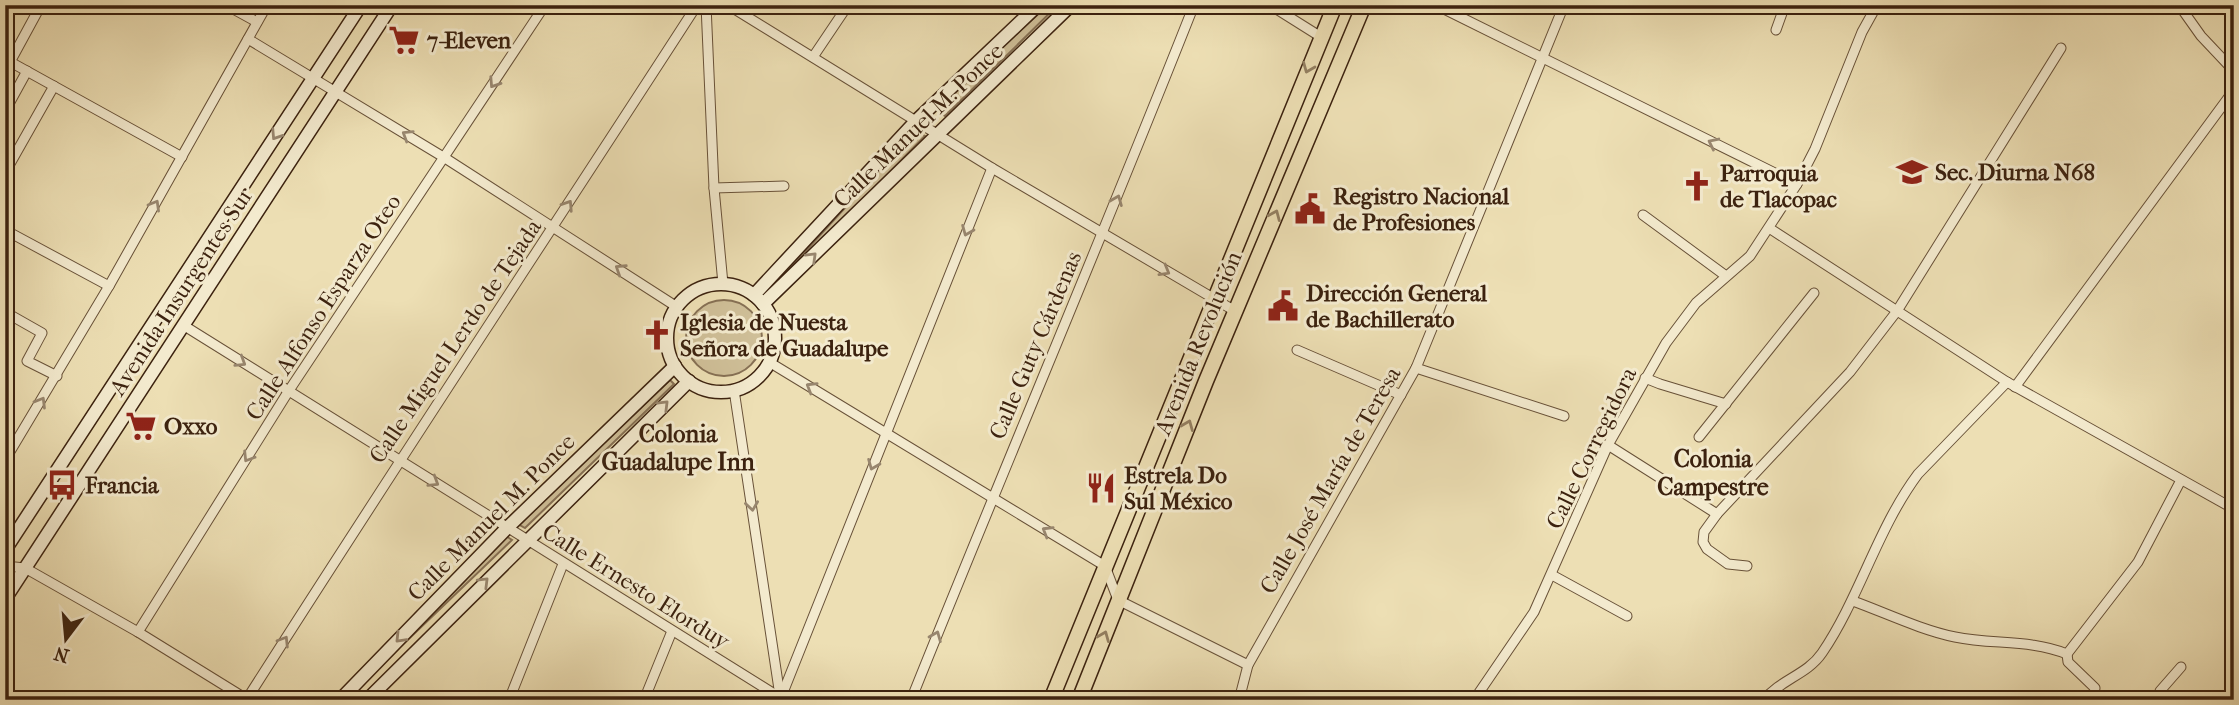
<svg xmlns="http://www.w3.org/2000/svg" width="2239" height="705" font-family="'IM FELL French Canon',serif">
  <style>
    .green { fill: #cfbf98; stroke: #867054; stroke-width: 2 }
    .lines { fill: none; stroke-linecap: round; stroke-linejoin: round }
    .street-casing { stroke: #685138; stroke-width: 11 }
    .secondary-casing { stroke: #3c220f; stroke-width: 15 }
    .primary-casing { stroke: #3c220f; stroke-width: 17 }
    .street { stroke: #f3eace; stroke-width: 9 }
    .secondary { stroke: #f3eace; stroke-width: 12 }
    .primary { stroke: #eddfb4; stroke-width: 14 }
    .oneway { stroke: #948062 }
    .oneway2 { stroke: #98866e }
    .labels { text-anchor: middle; stroke-width: 6; stroke-linejoin: round; paint-order: stroke }
    .poi-label { font-size: 23px; font-weight: bold; fill: #3c220f; stroke: #f3eace; text-anchor: start }
    .street-label { font-size: 23px; fill: #3c220f; stroke: #f3eace }
    .neighbourhood-label { font-size: 24px; font-weight: bold; fill: #3c220f; stroke: #f3eace }
  </style>
  <rect width="100%" height="100%" fill="#eddfb4"/>
  <filter id="stains"><feTurbulence type="fractalNoise" baseFrequency=".00286" numOctaves="4"/><feColorMatrix values="0 0 0 0 .2 0 0 0 0 .09 0 0 0 0 .02 0 0 0 .5 -.17"/></filter>
  <radialGradient id="worn" r=".72"><stop offset=".6" stop-color="#630" stop-opacity="0"/><stop offset="1" stop-color="#630" stop-opacity=".3"/></radialGradient>
  <g class="green">
    <path d="M1048,5H1058L945,116L935,109Z"/>
    <path d="M915,131L925,136L774,290L772,288Z"/>
    <circle cx="724" cy="338" r="38"/>
    <path d="M670,380L674,384L525,528L518,524Z"/>
    <path d="M506,536L512,540L345,700H332Z"/>
  </g>
  <g class="lines">
    <g class="street-casing">
      <g id="street">
        <path d="M226,5L257,22"/>
        <path d="M706,5L714,188L723,284"/>
        <path d="M728,5L992,168L1235,311"/>
        <path d="M1270,5L1321,37"/>
        <path d="M1436,5L1797,184"/>
        <path d="M2179,5L2201,36L2234,71"/>
        <path d="M1776,30L1785,5"/>
        <path d="M248,39L445,158L677,307"/>
        <path d="M813,57L848,5"/>
        <path d="M5,59L182,157"/>
        <path d="M10,62L41,5"/>
        <path d="M5,111L27,71"/>
        <path d="M7,169L54,86"/>
        <path d="M714,188L784,186"/>
        <path d="M1643,215L1726,276"/>
        <path d="M1769,228L2007,382L2234,509"/>
        <path d="M5,230L109,286"/>
        <path d="M5,295V299"/>
        <path d="M5,312L42,333L27,361L57,376"/>
        <path d="M183,325L784,700"/>
        <path d="M1297,350L1401,395"/>
        <path d="M769,362L1105,566L1118,600L1248,665"/>
        <path d="M1416,368L1564,416"/>
        <path d="M1645,378L1660,384L1726,404"/>
        <path d="M2015,387L2234,90"/>
        <path d="M734,390L780,696"/>
        <path d="M1699,437L1814,293"/>
        <path d="M1608,445L1717,514"/>
        <path d="M5,460L109,286L267,5"/>
        <path d="M5,566L25,568L138,632L248,700"/>
        <path d="M1747,566L1728,564L1707,549L1703,542L1704,532L1717,514L1850,372L1897,311L2061,48"/>
        <path d="M1552,575L1627,616"/>
        <path d="M1853,601C1886,613 1921,630 1955,637C1993,645 2030,639 2067,654"/>
        <path d="M138,632L288,392L545,5"/>
        <path d="M2067,654L2138,562L2181,480"/>
        <path d="M2067,654L2068,662L2095,688L2093,700"/>
        <path d="M247,699C395,466 547,237 697,5"/>
        <path d="M509,700L563,564"/>
        <path d="M644,700L672,631"/>
        <path d="M780,700L992,168"/>
        <path d="M911,700C1004,468 1102,238 1194,5"/>
        <path d="M1239,700L1248,665L1416,368L1564,5"/>
        <path d="M1474,700L1534,612L1608,445L1666,343L1696,303L1750,256L1797,184L1815,149L1862,32L1877,5"/>
        <path d="M1764,700C1781,679 1807,675 1822,653C1860,597 1877,529 1918,474L2007,382"/>
        <path d="M2159,700L2160,691L2181,667"/>
      </g>
    </g>
    <g class="secondary-casing">
      <g id="secondary">
        <circle cx="721" cy="338" r="54"/>
        <path d="M754,295L916,121L1038,5"/>
        <path d="M763,304L1071,5"/>
        <path d="M5,550L361,5"/>
        <path d="M5,599L392,5"/>
        <path d="M340,700L507,528L675,366"/>
        <path d="M367,700L689,381"/>
      </g>
    </g>
    <g class="primary-casing">
      <g id="primary">
        <path d="M1051,700L1335,5"/>
        <path d="M1079,700L1206,381L1364,5"/>
      </g>
    </g>
    <use href="#street" class="street"/>
    <use href="#secondary" class="secondary"/>
    <use href="#primary" class="primary"/>
  </g>
  <defs><path id="oneway-chevron" d="M-2-3.5L2.5 0L-2 3.5" fill="none" stroke-width="1.6" stroke-linecap="round" stroke-linejoin="round" transform="scale(1.75)"/></defs>
  <g class="oneway">
    <use href="#oneway-chevron" transform="translate(1308 68) rotate(112)"/>
    <use href="#oneway-chevron" transform="translate(1275 215) rotate(-67)"/>
    <use href="#oneway-chevron" transform="translate(1188 425) rotate(-68)"/>
    <use href="#oneway-chevron" transform="translate(1104 636) rotate(-68)"/>
  </g>
  <g class="oneway2">
    <use href="#oneway-chevron" transform="translate(494 83) rotate(123)"/>
    <use href="#oneway-chevron" transform="translate(276 135) rotate(123)"/>
    <use href="#oneway-chevron" transform="translate(407 135) rotate(-148)"/>
    <use href="#oneway-chevron" transform="translate(1713 143) rotate(-154)"/>
    <use href="#oneway-chevron" transform="translate(1117 200) rotate(-68)"/>
    <use href="#oneway-chevron" transform="translate(155 205) rotate(-60)"/>
    <use href="#oneway-chevron" transform="translate(568 205) rotate(-57)"/>
    <use href="#oneway-chevron" transform="translate(967 231) rotate(112)"/>
    <use href="#oneway-chevron" transform="translate(812 257) rotate(-44)"/>
    <use href="#oneway-chevron" transform="translate(620 269) rotate(-147)"/>
    <use href="#oneway-chevron" transform="translate(1165 271) rotate(30)"/>
    <use href="#oneway-chevron" transform="translate(241 362) rotate(32)"/>
    <use href="#oneway-chevron" transform="translate(811 387) rotate(-149)"/>
    <use href="#oneway-chevron" transform="translate(41 402) rotate(-59)"/>
    <use href="#oneway-chevron" transform="translate(664 405) rotate(-45)"/>
    <use href="#oneway-chevron" transform="translate(248 457) rotate(122)"/>
    <use href="#oneway-chevron" transform="translate(873 465) rotate(112)"/>
    <use href="#oneway-chevron" transform="translate(434 482) rotate(32)"/>
    <use href="#oneway-chevron" transform="translate(752 506) rotate(82)"/>
    <use href="#oneway-chevron" transform="translate(1047 531) rotate(-149)"/>
    <use href="#oneway-chevron" transform="translate(484 582) rotate(-45)"/>
    <use href="#oneway-chevron" transform="translate(936 636) rotate(-68)"/>
    <use href="#oneway-chevron" transform="translate(400 638) rotate(134)"/>
    <use href="#oneway-chevron" transform="translate(284 641) rotate(-58)"/>
  </g>
  <defs>
    <g id="supermarket-bare" transform="scale(2.415)"><path d="M-6-5.5h2.5l.6 2H6L4.5 2H-2.5L-4.4-4H-6ZM-1.5 3.2a1.3 1.3 0 1 0 .1 0ZM3 3.2a1.3 1.3 0 1 0 .1 0Z" fill="#8f2418" stroke="#f3eace" stroke-width="2.5" paint-order="stroke"/></g>
    <g id="school-bare" transform="scale(2.415)"><path d="M0-5L7-2L0 1L-7-2ZM-4 1L0 2.5L4 1V4Q0 6-4 4Z" fill="#8f2418" stroke="#f3eace" stroke-width="2.5" paint-order="stroke"/></g>
    <g id="church-bare" transform="scale(2.415)"><path d="M-1.2-6h2.4v3.5h3.3v2.4h-3.3V6h-2.4V-.1h-3.3v-2.4h3.3Z" fill="#8f2418" stroke="#f3eace" stroke-width="2.5" paint-order="stroke"/></g>
    <g id="civic-bare" transform="scale(2.415)"><path d="M-.6-6.5H3V-4.5H.6V-3L4-1V1h2V6H-6V1h2V-1L-.6-3ZM-1.2 2.5V6h2.4V2.5Z" fill="#8f2418" stroke="#f3eace" stroke-width="2.5" paint-order="stroke"/></g>
    <g id="bus-bare" transform="scale(2.415)"><path d="M-5-6H5V4H4V6H2V4H-2V6H-4V4H-5ZM-3.5-4V0h7V-4ZM-3.5 1.2v1.5H-2V1.2ZM2 1.2v1.5H3.5V1.2Z" fill="#8f2418" stroke="#f3eace" stroke-width="2.5" paint-order="stroke"/></g>
    <g id="restaurant-bare" transform="scale(2.415)"><path d="M-5-6h1v4h1v-4h1v4h1v-4h1v5L-1.5 .5V6h-2V.5L-5-1ZM5-6V6H3V1.5H1.5Q1.5-4 5-6Z" fill="#8f2418" stroke="#f3eace" stroke-width="2.5" paint-order="stroke"/></g>
  </defs>
  <g fill-rule="evenodd">
    <use href="#supermarket-bare" x="404" y="40"/>
    <use href="#school-bare" x="1912" y="172"/>
    <use href="#church-bare" x="1697" y="186"/>
    <use href="#civic-bare" x="1310" y="209"/>
    <use href="#civic-bare" x="1283" y="306"/>
    <use href="#church-bare" x="657" y="335"/>
    <use href="#supermarket-bare" x="141" y="426"/>
    <use href="#bus-bare" x="62" y="485"/>
    <use href="#restaurant-bare" x="1101" y="488"/>
  </g>
  <g class="labels">
    <g class="poi-label">
      <text x="427" y="48">7-Eleven</text>
      <text x="1935" y="180">Sec. Diurna N68</text>
      <text x="1720" y="181">Parroquia<tspan x="1720" dy="26">de Tlacopac</tspan></text>
      <text x="1333" y="204">Registro Nacional<tspan x="1333" dy="26">de Profesiones</tspan></text>
      <text x="1306" y="301">Dirección General<tspan x="1306" dy="26">de Bachillerato</tspan></text>
      <text x="680" y="330">Iglesia de Nuesta<tspan x="680" dy="26">Señora de Guadalupe</tspan></text>
      <text x="164" y="434">Oxxo</text>
      <text x="1124" y="483">Estrela Do<tspan x="1124" dy="26">Sul México</tspan></text>
      <text x="85" y="493">Francia</text>
    </g>
    <g class="street-label">
      <text transform="translate(918 125) rotate(-44)" y="8">Calle Manuel M. Ponce</text>
      <text transform="translate(181 291) rotate(-57)" y="8">Avenida Insurgentes Sur</text>
      <text transform="translate(323 307) rotate(-57)" y="8">Calle Alfonso Esparza Oteo</text>
      <text transform="translate(455 341) rotate(-56)" y="8">Calle Miguel Lerdo de Tejada</text>
      <text transform="translate(1198 343) rotate(-68)" y="8">Avenida Revolución</text>
      <text transform="translate(1035 345) rotate(-67)" y="8">Calle Guty Cárdenas</text>
      <text transform="translate(1591 448) rotate(-64)" y="8">Calle Corregidora</text>
      <text transform="translate(1330 480) rotate(-60)" y="8">Calle José María de Teresa</text>
      <text transform="translate(491 517) rotate(-45)" y="8">Calle Manuel M. Ponce</text>
      <text transform="translate(636 586) rotate(32)" y="8">Calle Ernesto Elorduy</text>
    </g>
    <g class="neighbourhood-label">
      <text x="678" y="442">Colonia<tspan x="678" dy="28">Guadalupe Inn</tspan></text>
      <text x="1713" y="467">Colonia<tspan x="1713" dy="28">Campestre</tspan></text>
    </g>
  </g>
  <rect width="2239" height="705" fill="none" stroke="#eddfb4" stroke-width="28"/>
  <rect x="7" y="7" width="2225" height="691" fill="none" stroke="#3c220f" stroke-width="3.5"/>
  <rect x="14" y="14" width="2211" height="677" fill="none" stroke="#3c220f" stroke-width="2"/>
  <g transform="translate(66 639) rotate(196)" stroke="#f3eace" stroke-width="5" paint-order="stroke">
  <path d="M0-5L12 26L0 18L-12 26Z" fill="#3c220f"/>
  <text y="-10" font-size="19" font-weight="bold" text-anchor="middle" fill="#3c220f">N</text>
  </g>
  <rect width="100%" height="100%" filter="url(#stains)"/>
  <rect width="100%" height="100%" fill="url(#worn)"/>
</svg>
